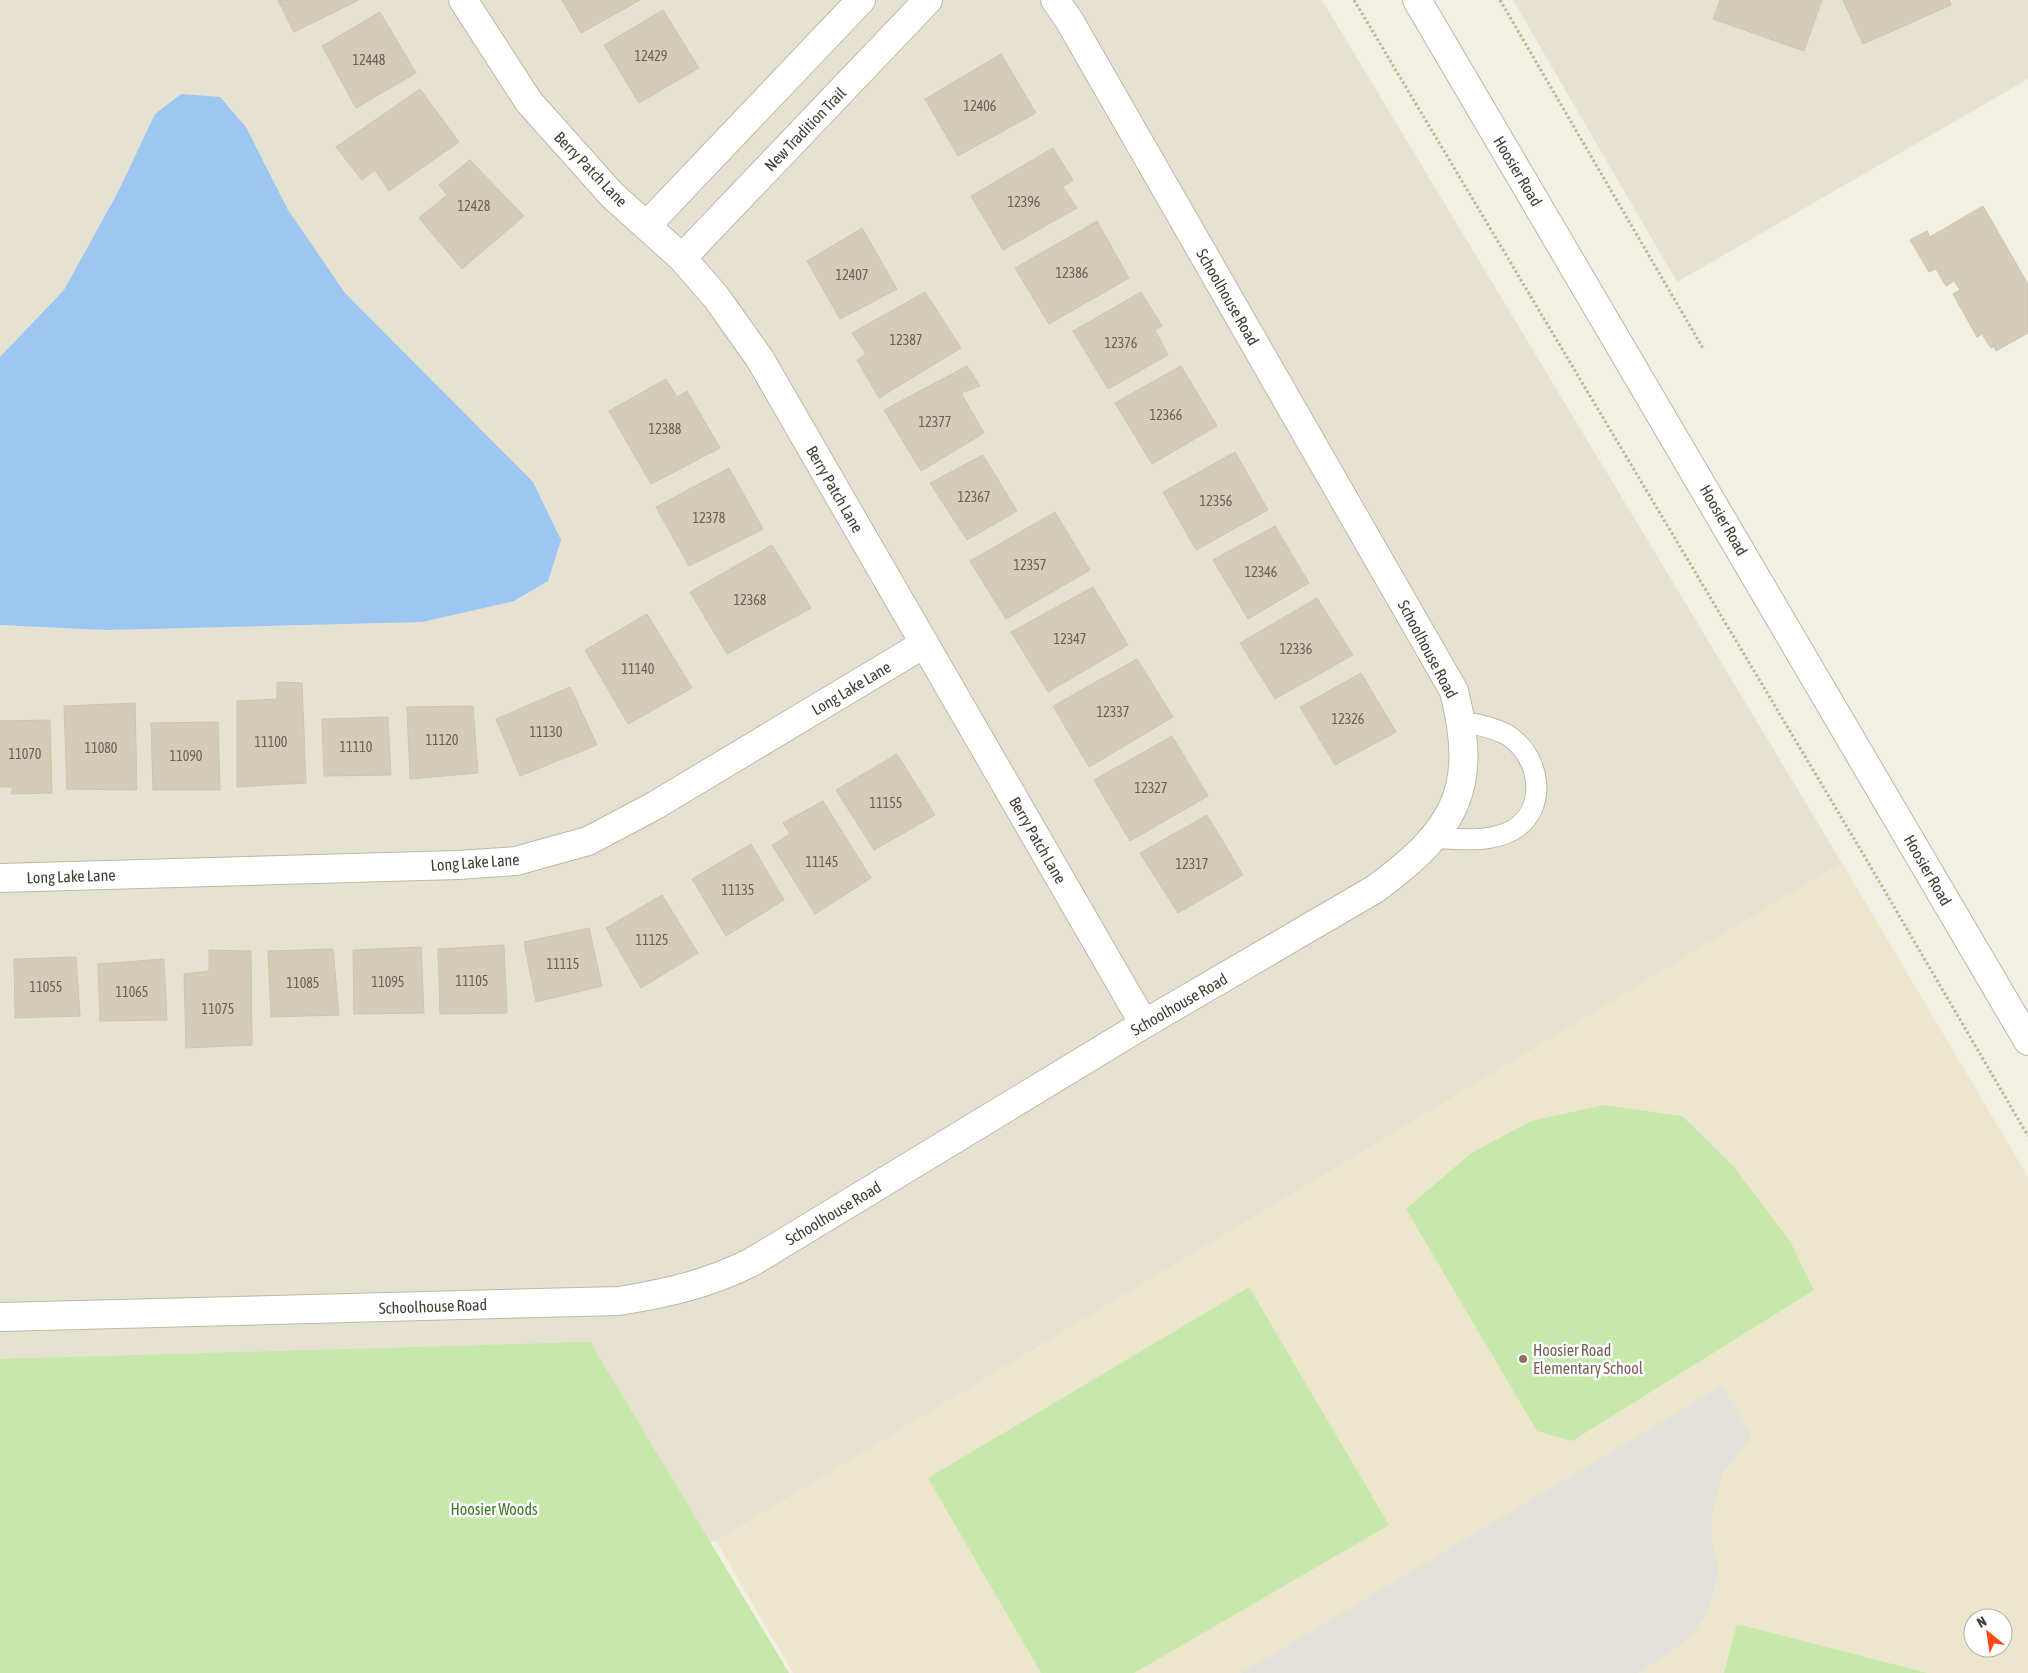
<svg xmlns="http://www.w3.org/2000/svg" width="2028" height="1673" font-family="'Asap Condensed',sans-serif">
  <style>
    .residential { fill: #e6e2d1 }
    .education { fill: #ece6cc; fill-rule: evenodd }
    .green { fill: #c6e8aa }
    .parking { fill: #e2e1dc }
    .water { fill: #9dc6f2 }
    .building { fill: #d4ccb8; stroke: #cfc5ac }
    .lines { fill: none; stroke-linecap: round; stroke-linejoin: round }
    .service-casing { stroke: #beb8a6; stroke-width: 22 }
    .minor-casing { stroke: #beb8a6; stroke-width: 30 }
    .tertiary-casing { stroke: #beb8a6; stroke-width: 30 }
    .path { stroke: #c0b697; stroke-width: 3; stroke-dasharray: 2.5 2.5; stroke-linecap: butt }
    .service { stroke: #fff; stroke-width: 20 }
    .minor { stroke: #fff; stroke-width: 28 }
    .tertiary { stroke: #fff; stroke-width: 28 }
    .education-dot { fill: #8d6e63; stroke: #fff; stroke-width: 2 }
    .labels { text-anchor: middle; stroke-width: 5; stroke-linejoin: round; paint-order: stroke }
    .number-label { font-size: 14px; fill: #686254 }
    .street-label { font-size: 16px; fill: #443f33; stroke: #fff }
    .education-label { font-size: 16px; fill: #785e54; stroke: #fff; text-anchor: start }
    .park-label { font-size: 16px; fill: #3c7726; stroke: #fff }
  </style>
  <rect width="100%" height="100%" fill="#f2efe3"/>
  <g class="residential">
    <path d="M0,0H1322L1842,863L716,1541L0,1605Z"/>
    <path d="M1513,0H2028V79L1677,282Z"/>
  </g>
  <path class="education" d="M1842,863L2028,1177V1673H793L716,1541ZM1973,1618H2003V1648H1973Z"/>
  <g class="green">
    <path d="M1604,1105L1682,1116L1733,1166L1790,1241L1814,1290L1572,1441L1537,1431L1406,1209L1470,1154L1531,1121Z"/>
    <path d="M1249,1287L1389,1525L1134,1673H1041L928,1478Z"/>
    <path d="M590,1342L789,1673H0V1359Z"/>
    <path d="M1737,1624L1927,1673H1724Z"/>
  </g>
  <path class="parking" d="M1722,1386L1752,1437L1724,1471L1712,1512V1543L1719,1568L1714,1592L1707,1613L1691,1636L1662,1658L1637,1673H1241Z"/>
  <path class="water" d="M181,94L220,97L246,127L288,210L345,293L533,482L561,540L548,581L514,601L422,622L106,630L0,625V357L64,290L118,192L155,114Z"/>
  <g class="building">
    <path d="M278,0H359L294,32Z"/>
    <path d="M562,0H640L581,33Z"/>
    <path d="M1720,0H1822L1804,51L1713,19Z"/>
    <path d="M1843,0H1949L1951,5L1863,44Z"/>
    <path d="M663,10L699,68L639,103L604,45Z"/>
    <path d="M380,12L416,73L356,108L322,46Z"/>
    <path d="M1001,54L1036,113L958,156L925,99Z"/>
    <path d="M420,89L459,142L389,191L375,170L362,180L336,147Z"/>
    <path d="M1053,148L1073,180L1063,187L1077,208L1003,250L971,196Z"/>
    <path d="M470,160L524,216L462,269L419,218L447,195L439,185Z"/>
    <path d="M1983,206L2028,284V333L1996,351L1994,346L1991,348L1982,334L1977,337L1953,294L1960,290L1954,281L1946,286L1936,269L1929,272L1910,240L1927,231L1930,237Z"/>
    <path d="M1097,221L1129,278L1049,324L1015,268Z"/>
    <path d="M862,228L897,289L840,319L807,261Z"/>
    <path d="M925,292L961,348L879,398L857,360L866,354L852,333Z"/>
    <path d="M1141,292L1162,326L1155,330L1168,355L1108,389L1073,331Z"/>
    <path d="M967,366L980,386L961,393L984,433L921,471L884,410Z"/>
    <path d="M1181,366L1217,426L1152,464L1115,403Z"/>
    <path d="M666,379L677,397L687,391L720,448L651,484L609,411Z"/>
    <path d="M1235,452L1268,510L1196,550L1163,492Z"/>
    <path d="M983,455L1017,511L967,540L930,483Z"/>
    <path d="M729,468L763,529L689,566L656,507Z"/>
    <path d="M1055,512L1090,570L1006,619L970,561Z"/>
    <path d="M1275,526L1309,583L1248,619L1213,560Z"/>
    <path d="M772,545L811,608L727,654L690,592Z"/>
    <path d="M1093,587L1128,645L1048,692L1011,632Z"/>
    <path d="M1317,598L1353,655L1275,699L1240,643Z"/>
    <path d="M647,614L692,688L628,724L585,650Z"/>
    <path d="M1137,659L1173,717L1089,767L1053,706Z"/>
    <path d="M1361,673L1396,732L1335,765L1300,707Z"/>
    <path d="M277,682L302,683L306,783L237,787V701L277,699Z"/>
    <path d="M570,687L597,745L520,776L496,719Z"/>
    <path d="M135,703L137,790L67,789L64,706Z"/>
    <path d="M473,706L478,773L410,779L407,707Z"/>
    <path d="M388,717L391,775L324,776L322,719Z"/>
    <path d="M50,720L52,793L11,794L13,787H0V721Z"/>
    <path d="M218,722L220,790H153L151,723Z"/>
    <path d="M1172,736L1208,796L1130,841L1094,780Z"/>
    <path d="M897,754L935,815L874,850L836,790Z"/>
    <path d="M823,801L871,878L815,914L772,845L790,834L783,823Z"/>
    <path d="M1207,815L1243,875L1178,913L1140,853Z"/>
    <path d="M751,844L784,900L726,936L692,879Z"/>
    <path d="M662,895L698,953L641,988L606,928Z"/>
    <path d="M589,928L602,986L536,1002L524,942Z"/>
    <path d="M504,945L507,1013L440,1014L438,949Z"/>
    <path d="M421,947L424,1013L354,1014L353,950Z"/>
    <path d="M333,949L339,1015L271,1017L268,951Z"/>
    <path d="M209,950L251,951L252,1045L186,1048L184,974L209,971Z"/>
    <path d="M76,957L80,1016L15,1018L14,959Z"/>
    <path d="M164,959L167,1020L100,1021L98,964Z"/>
  </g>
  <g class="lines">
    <g class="service-casing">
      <path id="service" d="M1434,838C1459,839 1490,843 1513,830C1549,808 1540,757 1509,736C1495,727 1477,725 1461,721"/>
    </g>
    <g class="minor-casing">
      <g id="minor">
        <path d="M463,0L529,102L612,195L682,258L716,297L760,359L1144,1024"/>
        <path d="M647,225L861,0"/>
        <path d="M682,258L928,0"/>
        <path d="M0,878L458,865L516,861L588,841L654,806L924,644"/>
        <path d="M0,1317L619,1301C668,1293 708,1284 752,1262L1144,1024L1375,889C1455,830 1479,790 1454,691L1069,20L1055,0"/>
      </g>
    </g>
    <g class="tertiary-casing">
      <path id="tertiary" d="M1417,0L2028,1041"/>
    </g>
    <g class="path">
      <path d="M1354,0L1859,847L2028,1136"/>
      <path d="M1500,0L1704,350"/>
    </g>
    <use href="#service" class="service"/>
    <use href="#minor" class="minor"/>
    <use href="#tertiary" class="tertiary"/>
  </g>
  <circle class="education-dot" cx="1523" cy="1359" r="5"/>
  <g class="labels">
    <g class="number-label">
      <text x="651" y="61">12429</text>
      <text x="369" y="65">12448</text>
      <text x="980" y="111">12406</text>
      <text x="1024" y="207">12396</text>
      <text x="474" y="211">12428</text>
      <text x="1072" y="278">12386</text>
      <text x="852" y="280">12407</text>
      <text x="906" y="345">12387</text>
      <text x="1121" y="348">12376</text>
      <text x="1166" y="420">12366</text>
      <text x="935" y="427">12377</text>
      <text x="665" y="434">12388</text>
      <text x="974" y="502">12367</text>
      <text x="1216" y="506">12356</text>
      <text x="709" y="523">12378</text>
      <text x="1030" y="570">12357</text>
      <text x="1261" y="577">12346</text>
      <text x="750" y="605">12368</text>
      <text x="1070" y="644">12347</text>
      <text x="1296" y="654">12336</text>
      <text x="638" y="674">11140</text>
      <text x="1113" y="717">12337</text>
      <text x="1348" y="724">12326</text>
      <text x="546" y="737">11130</text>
      <text x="442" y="745">11120</text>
      <text x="271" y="747">11100</text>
      <text x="356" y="752">11110</text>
      <text x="101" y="753">11080</text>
      <text x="25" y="759">11070</text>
      <text x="186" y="761">11090</text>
      <text x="1151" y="793">12327</text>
      <text x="886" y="808">11155</text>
      <text x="822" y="867">11145</text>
      <text x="1192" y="869">12317</text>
      <text x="738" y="895">11135</text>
      <text x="652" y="945">11125</text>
      <text x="563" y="969">11115</text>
      <text x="472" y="986">11105</text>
      <text x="388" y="987">11095</text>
      <text x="303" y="988">11085</text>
      <text x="46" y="992">11055</text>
      <text x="132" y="997">11065</text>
      <text x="218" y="1014">11075</text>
    </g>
    <g class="street-label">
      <text transform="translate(805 129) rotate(-46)" y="6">New Tradition Trail</text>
      <text transform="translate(591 169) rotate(46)" y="6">Berry Patch Lane</text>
      <text transform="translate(1518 171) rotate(59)" y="6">Hoosier Road</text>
      <text transform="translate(1228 297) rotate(60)" y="6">Schoolhouse Road</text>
      <text transform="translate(835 489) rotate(60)" y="6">Berry Patch Lane</text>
      <text transform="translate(1724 520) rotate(60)" y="6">Hoosier Road</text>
      <text transform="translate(1428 649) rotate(62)" y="6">Schoolhouse Road</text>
      <text transform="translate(851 688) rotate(-31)" y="6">Long Lake Lane</text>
      <text transform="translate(1038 840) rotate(60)" y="6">Berry Patch Lane</text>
      <text transform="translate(475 862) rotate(-4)" y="6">Long Lake Lane</text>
      <text transform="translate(1928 870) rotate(60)" y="6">Hoosier Road</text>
      <text transform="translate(71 876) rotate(-2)" y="6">Long Lake Lane</text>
      <text transform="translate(1179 1004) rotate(-30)" y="6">Schoolhouse Road</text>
      <text transform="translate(833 1213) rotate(-31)" y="6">Schoolhouse Road</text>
      <text transform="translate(433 1306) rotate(-2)" y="6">Schoolhouse Road</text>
    </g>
    <g class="education-label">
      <text x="1533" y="1356">Hoosier Road<tspan x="1533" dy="18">Elementary School</tspan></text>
    </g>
    <g class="park-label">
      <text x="494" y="1515">Hoosier Woods</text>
    </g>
  </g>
  <g transform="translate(1988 1633) rotate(330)"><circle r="24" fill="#ffffff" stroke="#b4b2ad"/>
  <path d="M0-4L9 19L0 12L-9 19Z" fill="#ff4a0e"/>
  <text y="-8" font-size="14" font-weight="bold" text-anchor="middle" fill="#443f33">N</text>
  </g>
</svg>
